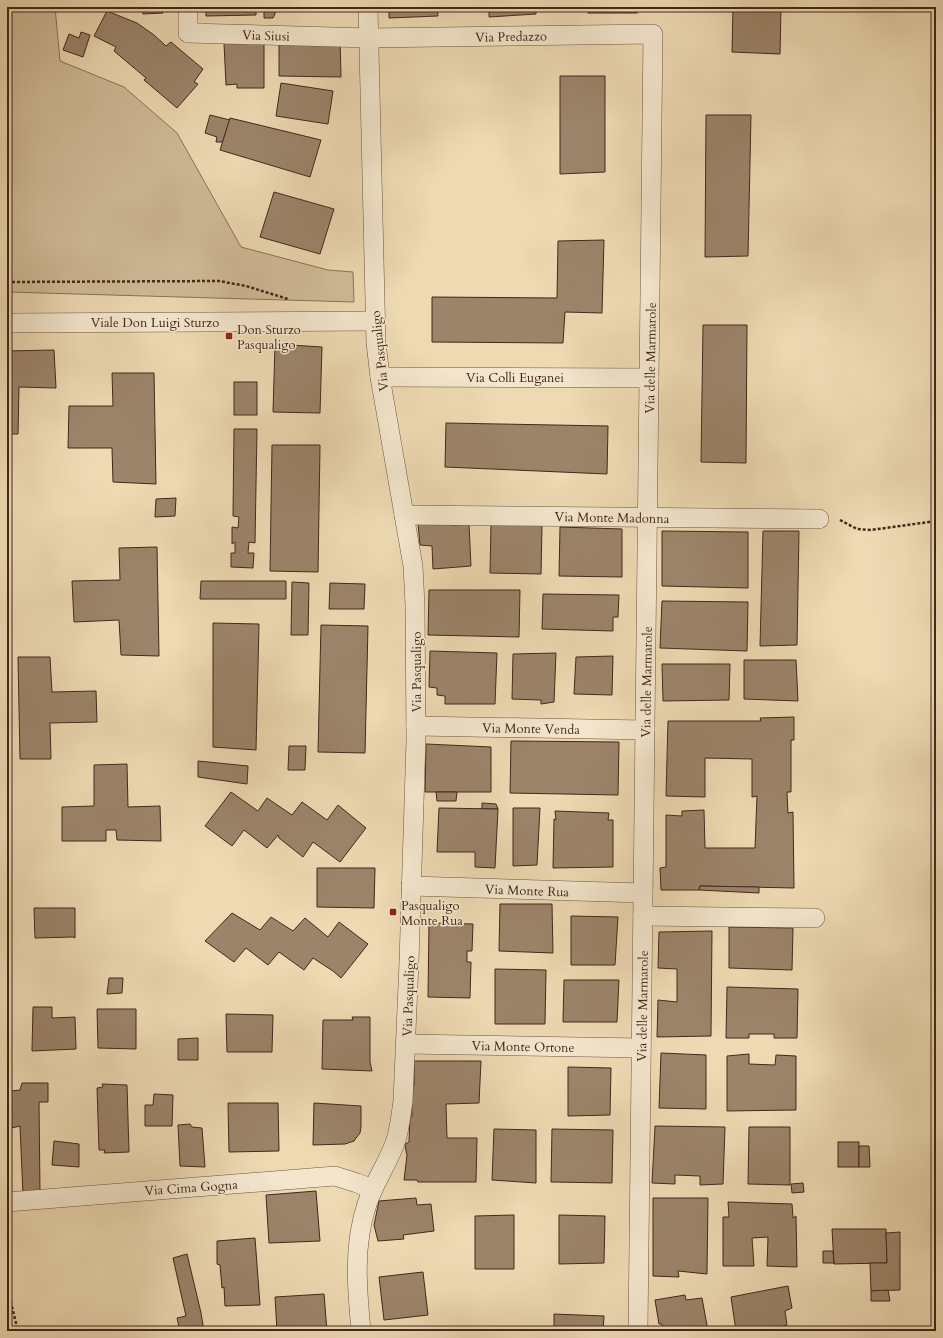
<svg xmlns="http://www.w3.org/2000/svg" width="943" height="1338" font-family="Cardo,serif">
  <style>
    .green { fill: #d0bb98; stroke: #8a715a }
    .building { fill: #9c846a; stroke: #44271b }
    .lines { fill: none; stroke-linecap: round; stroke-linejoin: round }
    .minor-casing { stroke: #6e5441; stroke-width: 20 }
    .path { stroke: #44271b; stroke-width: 2.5; stroke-dasharray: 3 2; stroke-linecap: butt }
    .minor { stroke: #f3e6cd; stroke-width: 19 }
    .poi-dot { fill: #8f2418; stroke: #f3e6cd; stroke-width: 1.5 }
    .labels { text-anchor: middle; stroke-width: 3; stroke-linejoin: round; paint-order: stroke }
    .street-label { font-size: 13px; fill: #44271b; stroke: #f3e6cd }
    .poi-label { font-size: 13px; fill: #44271b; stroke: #f3e6cd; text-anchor: start }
  </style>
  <rect width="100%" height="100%" fill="#edd9b2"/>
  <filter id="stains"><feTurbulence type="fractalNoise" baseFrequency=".005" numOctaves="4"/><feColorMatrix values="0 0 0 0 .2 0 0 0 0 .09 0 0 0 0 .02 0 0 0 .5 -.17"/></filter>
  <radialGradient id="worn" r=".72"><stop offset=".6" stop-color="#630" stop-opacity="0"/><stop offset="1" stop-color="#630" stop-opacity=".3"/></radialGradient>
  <path class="green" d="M7,7H55L60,61L124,87L177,133L241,247L328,270L353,272L354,302L7,292Z"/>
  <g class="building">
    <path d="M142,7H163V13L143,14Z"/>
    <path d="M206,7H256V15L206,16Z"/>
    <path d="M264,7H275V14L273,18H264Z"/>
    <path d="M389,7H437L438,16L389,18Z"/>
    <path d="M489,7H536V14L489,17Z"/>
    <rect x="588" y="7" width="49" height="6"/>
    <path d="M733,7H781L780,54L732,52Z"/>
    <path d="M107,11L137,23L154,35L166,46L171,42L203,69L194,82L198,84L177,108L144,80L146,78L114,51L116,47L94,36Z"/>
    <path d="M81,32L90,35L83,57L63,50L69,34L79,38Z"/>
    <path d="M264,39V88H237V84L226,85L224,43Z"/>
    <path d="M340,39L341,77L279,76V40Z"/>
    <path d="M560,76H605V172L560,174Z"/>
    <path d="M281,83L333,91L328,124L276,116Z"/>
    <path d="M210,115L230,120L223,142H216L217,137L205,133Z"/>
    <path d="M706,115H751L748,256L705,257Z"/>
    <path d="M230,118L321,140L310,177L220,150Z"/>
    <path d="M274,192L334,209L320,254L260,237Z"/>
    <path d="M604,240L602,313L565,312L563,343L432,342V297L557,298L558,241Z"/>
    <path d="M703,325H747L746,463L701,462Z"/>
    <path d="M275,344L322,347L320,413L273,412Z"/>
    <path d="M54,350L56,388L19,387L18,434H7V351Z"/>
    <path d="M112,373H154L156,484L113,482L112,448H68L69,406H113Z"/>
    <rect x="234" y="382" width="23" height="33"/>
    <path d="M446,423L608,426L607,474L445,467Z"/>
    <path d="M234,429H257L255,543L249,542L248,553H254L253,568L231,567V553H235V542L232,544V527L238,528L239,517L233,516Z"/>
    <path d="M272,445H320L318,572L270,571Z"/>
    <path d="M176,498L175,516L155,517L156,499Z"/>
    <path d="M453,521L452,525L469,524L471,566L433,569L432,546L420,545L418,524Z"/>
    <path d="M491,524L542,525L541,574L490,573Z"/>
    <path d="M560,527L622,529V577L559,576Z"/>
    <path d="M662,531L748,532V588L662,586Z"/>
    <path d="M763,531H799L797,645L760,646Z"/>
    <path d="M157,547L159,656L121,655L119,620L74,622L72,581L120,580L119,548Z"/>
    <path d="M201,581H286V599H200Z"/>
    <path d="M292,582L309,583L308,635H291Z"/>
    <path d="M330,583L365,584L364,609H329Z"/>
    <path d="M429,590H520L519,637L428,635Z"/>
    <path d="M543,594L619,595L618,617H613V631L542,629Z"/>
    <path d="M662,601L748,602L747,651L660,648Z"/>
    <path d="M213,623L259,624L256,750L213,747Z"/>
    <path d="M321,625L368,626L365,753L318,752Z"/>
    <path d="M430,651L497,653L495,704H445V696L437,695V688L429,687Z"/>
    <path d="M556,653L554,702L541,704V700L512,699L513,654Z"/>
    <path d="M613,656L612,695L574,694L576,657Z"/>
    <path d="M18,657H50L52,692L96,691L97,722L50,723L51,759H20Z"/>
    <path d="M744,660H796L798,701L744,699Z"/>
    <path d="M662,664H730L729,700L663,701Z"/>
    <path d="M794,717V740H791V792H787L788,813L793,812L794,888L700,886L699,890H661L660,868L666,867V815L682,816V811L704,810L705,848H755L757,796L752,797V759L705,758V797L666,796L668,721H761L760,718Z"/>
    <path d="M511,741L619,742L618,795L510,793Z"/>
    <path d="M426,744L491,747V792H425Z"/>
    <path d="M289,746H306L305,770H288Z"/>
    <path d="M198,761L248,766L247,784L198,777Z"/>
    <path d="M127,764L128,807L160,806L161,841L117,840L116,830H106V841H62V807L94,806V765Z"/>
    <path d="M231,792L258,811L267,798L292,815L302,802L327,820L338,805L366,828L340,862L313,842L303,857L279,838L278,835L267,848L244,830L232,846L205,826Z"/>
    <path d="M436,792H457L456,801H437Z"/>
    <path d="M482,803L496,804L498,809H482Z"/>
    <path d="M439,808L498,809L495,868L475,867V852H437Z"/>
    <path d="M513,808H540L537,865L513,866Z"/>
    <path d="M555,811L609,813L608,820H613V867L553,868L554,819L556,820Z"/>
    <path d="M317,868H375L374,908L317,907Z"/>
    <path d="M700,886L759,887V893L699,890Z"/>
    <path d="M500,904H552L553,953L499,951Z"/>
    <path d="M34,908H75V938L73,937L35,938Z"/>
    <path d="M232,913L260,930L271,917L293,931L305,918L328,937L339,922L368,944L341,978L333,971L313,958L304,970L279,952L268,965L246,948L234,962L205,941Z"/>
    <path d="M571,916L618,917L615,965H571Z"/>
    <path d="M429,923L473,924L472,951H467V962H471L470,998L428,997Z"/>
    <path d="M729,927L793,928L792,970L729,968Z"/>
    <path d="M712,931L711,1036L657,1037L658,1000L677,1002V969L658,968L659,932Z"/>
    <path d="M495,969L546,970L545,1024H495Z"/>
    <path d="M109,978H123L122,993L107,994Z"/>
    <path d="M564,980H619L617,1022H563Z"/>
    <path d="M727,987L798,989L797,1038H774V1034H749V1038H726Z"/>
    <path d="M33,1007H52V1018L75,1017L76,1049L32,1051Z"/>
    <path d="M97,1009H136V1049L98,1048Z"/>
    <path d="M226,1014L273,1015L272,1052H227Z"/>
    <path d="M352,1017H370V1062L372,1071L322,1069L323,1020H353Z"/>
    <path d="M198,1038V1060H178V1039Z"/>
    <path d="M661,1053L706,1055V1109L659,1108Z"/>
    <path d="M749,1054V1064L775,1065L776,1055L796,1056V1110L727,1111V1056Z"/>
    <path d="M414,1061H481L479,1103L446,1104L447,1138H477L476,1182H418L417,1180H404L407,1155L406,1151L405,1144L409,1142L410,1116L412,1117L411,1087L414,1086Z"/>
    <path d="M568,1067L611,1068L610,1115L568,1116Z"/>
    <path d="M7,1081H11V1091L20,1090L22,1083H48V1102H39L40,1194L23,1195L20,1126L7,1129Z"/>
    <path d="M102,1084L127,1085L129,1152L104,1153L105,1150H99L97,1088L103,1087Z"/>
    <path d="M154,1094L173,1095L172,1126H145V1105H153Z"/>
    <path d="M228,1103H278L279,1151L229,1152Z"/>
    <path d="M314,1103L361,1106V1127L360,1133L356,1138L354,1141L345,1144L313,1145Z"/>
    <path d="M190,1124L192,1127L202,1128L205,1167L180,1166L178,1125Z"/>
    <path d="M655,1126L725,1127L723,1184L700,1185V1176L675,1175V1184L652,1183Z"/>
    <path d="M749,1127H790V1185L748,1184Z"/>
    <path d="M494,1129L536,1130V1183L492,1180Z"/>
    <path d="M552,1129L613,1130L612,1183L551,1182Z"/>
    <path d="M54,1141L79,1144V1167L52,1165Z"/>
    <rect x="838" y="1142" width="21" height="25"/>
    <path d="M859,1146H869L870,1167H859Z"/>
    <path d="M803,1183L804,1192L792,1193L791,1184Z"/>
    <path d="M316,1191L320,1241L269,1243L266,1195Z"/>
    <path d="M416,1198L417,1205L431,1204L434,1231L403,1235L404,1239L378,1241L374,1225L379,1201Z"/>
    <path d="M653,1198H708L707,1274L678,1271L679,1277L653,1276Z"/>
    <path d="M728,1202L792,1204L793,1218L796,1216L797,1267L767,1266L768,1237L752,1238L754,1266H723V1217H729Z"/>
    <path d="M514,1215V1269H475V1216Z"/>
    <path d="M559,1215L605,1216L604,1263L559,1264Z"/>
    <path d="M832,1229H886L887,1263L834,1264Z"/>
    <path d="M900,1232V1290L871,1291L870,1263H887L886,1233Z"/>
    <path d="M255,1238L260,1305L225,1306L224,1287L222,1288L220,1265L217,1264V1241Z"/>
    <path d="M823,1251H833L834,1263H823Z"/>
    <path d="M187,1254L201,1313L204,1331H180L177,1318L186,1316L173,1258Z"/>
    <path d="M423,1272L428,1315L384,1320L379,1277Z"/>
    <path d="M788,1286L792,1308L785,1311L787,1325L767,1331H736L731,1297Z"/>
    <path d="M888,1290L890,1301H871V1291Z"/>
    <path d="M324,1294L327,1331H277L275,1297Z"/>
    <path d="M685,1295L686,1300L702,1298L708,1331H663L662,1324H659L655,1300Z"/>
    <path d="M554,1314L604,1316L603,1331H554Z"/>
  </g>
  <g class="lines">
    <g class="minor-casing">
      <g id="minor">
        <path d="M188,7V33L369,38L653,34L638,1331"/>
        <path d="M7,323L375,321"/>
        <path d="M380,377L649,378"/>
        <path d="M404,515L819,519"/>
        <path d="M416,726L645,730"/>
        <path d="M411,886L643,893"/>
        <path d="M643,916L815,918"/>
        <path d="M406,1044L641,1048"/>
        <path d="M7,1202L335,1176L357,1183L373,1189"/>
        <path d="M361,1331C357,1288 353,1246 367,1204C374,1182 389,1162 396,1140C400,1127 401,1114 403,1101L409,962L416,740L415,605L413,566L380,377L376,343L368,7"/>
      </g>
    </g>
    <g class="path">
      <path d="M7,282L219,281L246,286L288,299"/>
      <path d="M840,520L857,529L871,530L936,521"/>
      <path d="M7,1287L18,1331"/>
    </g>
    <use href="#minor" class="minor"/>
  </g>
  <g class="poi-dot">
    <rect x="225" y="332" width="8" height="8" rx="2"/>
    <rect x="389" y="908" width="8" height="8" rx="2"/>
  </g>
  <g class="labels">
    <g class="street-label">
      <text transform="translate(266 35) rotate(2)" y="5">Via Siusi</text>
      <text transform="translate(511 36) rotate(-1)" y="5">Via Predazzo</text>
      <text x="155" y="327">Viale Don Luigi Sturzo</text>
      <text transform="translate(379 351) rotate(-96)" y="5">Via Pasqualigo</text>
      <text transform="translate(650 358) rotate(-89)" y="5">Via delle Marmarole</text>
      <text x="515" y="382">Via Colli Euganei</text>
      <text transform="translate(612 517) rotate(1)" y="5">Via Monte Madonna</text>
      <text transform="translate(416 672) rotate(-90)" y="5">Via Pasqualigo</text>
      <text transform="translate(646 682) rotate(-89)" y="5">Via delle Marmarole</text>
      <text transform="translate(531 728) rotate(1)" y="5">Via Monte Venda</text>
      <text transform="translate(527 890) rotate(2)" y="5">Via Monte Rua</text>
      <text transform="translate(408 996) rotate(-88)" y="5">Via Pasqualigo</text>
      <text transform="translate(642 1006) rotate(-89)" y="5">Via delle Marmarole</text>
      <text transform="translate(523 1046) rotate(1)" y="5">Via Monte Ortone</text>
      <text transform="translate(191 1187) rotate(-4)" y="5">Via Cima Gogna</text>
    </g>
    <g class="poi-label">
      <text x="237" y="334">Don Sturzo<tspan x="237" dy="15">Pasqualigo</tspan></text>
      <text x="401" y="910">Pasqualigo<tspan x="401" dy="15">Monte Rua</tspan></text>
    </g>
  </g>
  <rect width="943" height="1338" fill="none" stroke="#edd9b2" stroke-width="24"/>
  <rect x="8" y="8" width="927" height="1322" fill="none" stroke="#44271b" stroke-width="2"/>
  <rect x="12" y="12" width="919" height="1314" fill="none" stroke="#44271b"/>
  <rect width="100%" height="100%" filter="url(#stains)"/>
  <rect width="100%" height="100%" fill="url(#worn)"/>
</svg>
